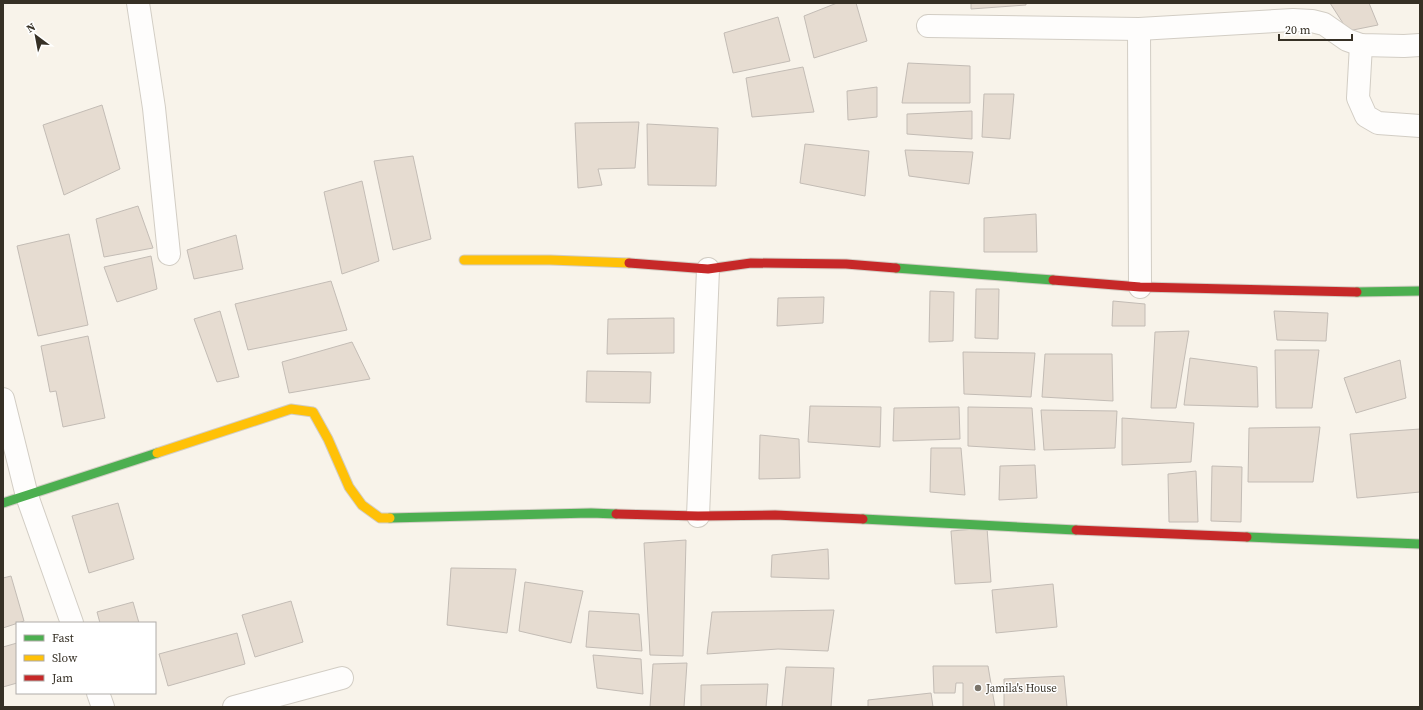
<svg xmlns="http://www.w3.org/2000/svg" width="1423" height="710" font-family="'Source Serif 4',serif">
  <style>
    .building { fill: #e6dcd1; stroke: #c3bcb5 }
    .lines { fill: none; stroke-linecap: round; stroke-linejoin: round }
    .street-casing { stroke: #d2cdc4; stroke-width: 24 }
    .fast-casing { stroke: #d2cdc4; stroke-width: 11 }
    .slow-casing { stroke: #d2cdc4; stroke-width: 11 }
    .jam-casing { stroke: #d2cdc4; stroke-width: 11 }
    .street { stroke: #fefdfc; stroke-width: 22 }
    .fast { stroke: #4caf50; stroke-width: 9 }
    .slow { stroke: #ffc107; stroke-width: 9 }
    .jam { stroke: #c62828; stroke-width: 9 }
    .poi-dot { fill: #7a746a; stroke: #fff; stroke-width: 1.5 }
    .labels { text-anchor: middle; stroke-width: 3; stroke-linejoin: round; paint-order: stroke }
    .poi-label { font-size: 11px; fill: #363025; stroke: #fff; text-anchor: start }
  </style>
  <rect width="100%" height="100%" fill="#f8f3ea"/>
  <g class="building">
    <path d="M837,3H856L867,41L814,58L804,16Z"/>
    <path d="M971,3H1026V5L971,9Z"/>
    <path d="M1330,3H1369L1378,25L1348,31Z"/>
    <path d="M778,17L790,61L733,73L724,33Z"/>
    <path d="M908,63L970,66V103H902Z"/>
    <path d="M803,67L814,112L752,117L746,78Z"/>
    <path d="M877,87V117L848,120L847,91Z"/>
    <path d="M984,94H1014L1010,139L982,137Z"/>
    <path d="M102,105L120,169L64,195L43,125Z"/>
    <path d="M972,111V139L907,134V114Z"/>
    <path d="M639,122L635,168L598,169L602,185L578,188L575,123Z"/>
    <path d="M647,124L718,128L716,186L648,185Z"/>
    <path d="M805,144L869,151L865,196L800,183Z"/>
    <path d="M905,150L973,152L969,184L909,176Z"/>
    <path d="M413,156L431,239L393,250L374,161Z"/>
    <path d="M362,181L379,261L342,274L324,192Z"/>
    <path d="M138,206L153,248L104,257L96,219Z"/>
    <path d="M1036,214L1037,252H984V218Z"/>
    <path d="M69,234L88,325L38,336L17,246Z"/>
    <path d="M236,235L243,269L194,279L187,250Z"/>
    <path d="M151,256L157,289L117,302L104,267Z"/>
    <path d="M331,281L347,330L248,350L235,304Z"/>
    <path d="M976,289H999L998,339L975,338Z"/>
    <path d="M930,291L954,292L953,341L929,342Z"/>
    <path d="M824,297L823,323L777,326L778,298Z"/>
    <path d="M1113,301L1145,304V326H1112Z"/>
    <path d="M220,311L239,377L217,382L194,319Z"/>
    <path d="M1274,311L1328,313L1326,341L1277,340Z"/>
    <path d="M674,318V353L607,354L608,319Z"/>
    <path d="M1189,331L1176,408H1151L1155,332Z"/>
    <path d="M88,336L105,418L63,427L56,391L50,392L41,346Z"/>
    <path d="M352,342L370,379L289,393L282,362Z"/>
    <path d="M1275,350H1319L1312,408H1276Z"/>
    <path d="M963,352L1035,353L1031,397L964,394Z"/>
    <path d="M1045,354H1112L1113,401L1042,397Z"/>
    <path d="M1190,358L1257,367L1258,407L1184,405Z"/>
    <path d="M1400,360L1406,398L1356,413L1344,378Z"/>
    <path d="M587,371L651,372L650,403L586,402Z"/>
    <path d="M810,406L881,407L880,447L808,442Z"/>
    <path d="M959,407L960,439L893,441L894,408Z"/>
    <path d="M968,407L1032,408L1035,450L968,446Z"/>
    <path d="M1041,410L1117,411L1115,448L1044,450Z"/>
    <path d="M1122,418L1194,423L1191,462L1122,465Z"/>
    <path d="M1320,427L1313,482H1248L1249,428Z"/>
    <path d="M1420,429V492L1357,498L1350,434Z"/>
    <path d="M760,435L799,439L800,478L759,479Z"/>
    <path d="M931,448H961L965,495L930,492Z"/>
    <path d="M1035,465L1037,498L999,500L1000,466Z"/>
    <path d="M1212,466L1242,467L1241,522L1211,521Z"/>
    <path d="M1196,471L1198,522H1169L1168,474Z"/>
    <path d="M118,503L134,559L89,573L72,516Z"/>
    <path d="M987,528L991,582L955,584L951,531Z"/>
    <path d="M686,540L683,656L650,655L644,543Z"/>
    <path d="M828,549L829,579L771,577L772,555Z"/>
    <path d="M451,568L516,569L507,633L447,625Z"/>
    <path d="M11,576L24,621L3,628V578Z"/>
    <path d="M525,582L583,591L571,643L519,631Z"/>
    <path d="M1053,584L1057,627L996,633L992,590Z"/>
    <path d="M291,601L303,642L255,657L242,615Z"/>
    <path d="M133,602L139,623H100L97,612Z"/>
    <path d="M834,610L828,651L778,649L707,654L712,612Z"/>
    <path d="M589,611L639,614L642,651L586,647Z"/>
    <path d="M237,633L245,664L168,686L159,654Z"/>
    <path d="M17,643V683L3,687V647Z"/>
    <path d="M593,655L641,659L643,694L597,688Z"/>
    <path d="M687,663L684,707H650L653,664Z"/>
    <path d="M933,666H988L995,707H963V683H956L955,693H934Z"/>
    <path d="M786,667L834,668L831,707H782Z"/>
    <path d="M1064,676L1067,707H1004V679Z"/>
    <path d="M768,684L766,707H701V685Z"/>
    <path d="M931,693L933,707H868V700Z"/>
  </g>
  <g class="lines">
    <g class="street-casing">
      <g id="street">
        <path d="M138,3L154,108L169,254"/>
        <path d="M928,26L1139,29L1293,20L1312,21L1324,24L1347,40L1361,45L1404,46L1420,45"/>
        <path d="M1139,29L1140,287"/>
        <path d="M1361,45L1358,98L1366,116L1378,123L1420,126"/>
        <path d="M3,399L27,496L72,623"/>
        <path d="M698,516L708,269"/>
        <path d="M98,693L103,707"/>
        <path d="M234,707L342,678"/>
      </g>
    </g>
    <g class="fast-casing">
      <g id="fast">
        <path d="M896,268L1053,280"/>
        <path d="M1357,292L1420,291"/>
        <path d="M3,503L157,453"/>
        <path d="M390,518L591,513L616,514"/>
        <path d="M863,519L1076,530"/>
        <path d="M1247,537L1420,544"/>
      </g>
    </g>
    <g class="slow-casing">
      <g id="slow">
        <path d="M464,260H550L629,263"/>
        <path d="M157,453L291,409L313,412L328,439L349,487L362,505L380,518H390"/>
      </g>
    </g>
    <g class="jam-casing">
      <g id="jam">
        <path d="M629,263L708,269L751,263L846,264L896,268"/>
        <path d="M1053,280L1140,287L1357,292"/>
        <path d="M616,514L698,516L775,515L863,519"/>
        <path d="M1076,530L1247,537"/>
      </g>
    </g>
    <use href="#street" class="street"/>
    <use href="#fast" class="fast"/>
    <use href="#slow" class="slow"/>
    <use href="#jam" class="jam"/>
  </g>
  <circle class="poi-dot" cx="978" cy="688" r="4"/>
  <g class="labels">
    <g class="poi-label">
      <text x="986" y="692">Jamila's House</text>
    </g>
  </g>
  <rect width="1423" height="710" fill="none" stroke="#363025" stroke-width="8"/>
  <rect x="16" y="622" width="140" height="72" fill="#ffffff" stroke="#afaca8"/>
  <rect x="24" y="635" width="20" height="6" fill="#4caf50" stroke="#afaca8"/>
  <text x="52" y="642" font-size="12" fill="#363025">Fast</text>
  <rect x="24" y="655" width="20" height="6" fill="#ffc107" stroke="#afaca8"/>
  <text x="52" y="662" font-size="12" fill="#363025">Slow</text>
  <rect x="24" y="675" width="20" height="6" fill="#c62828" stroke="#afaca8"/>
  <text x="52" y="682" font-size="12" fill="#363025">Jam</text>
  <g transform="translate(36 36) rotate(328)" stroke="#ffffff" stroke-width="3" paint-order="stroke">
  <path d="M0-3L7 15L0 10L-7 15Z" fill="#363025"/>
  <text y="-6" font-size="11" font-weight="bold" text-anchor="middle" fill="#363025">N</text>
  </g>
  <path d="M1279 34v6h73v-6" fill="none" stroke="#363025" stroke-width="2"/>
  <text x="1285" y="34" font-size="12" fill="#363025" stroke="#ffffff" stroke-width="3" paint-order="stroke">20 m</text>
</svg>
